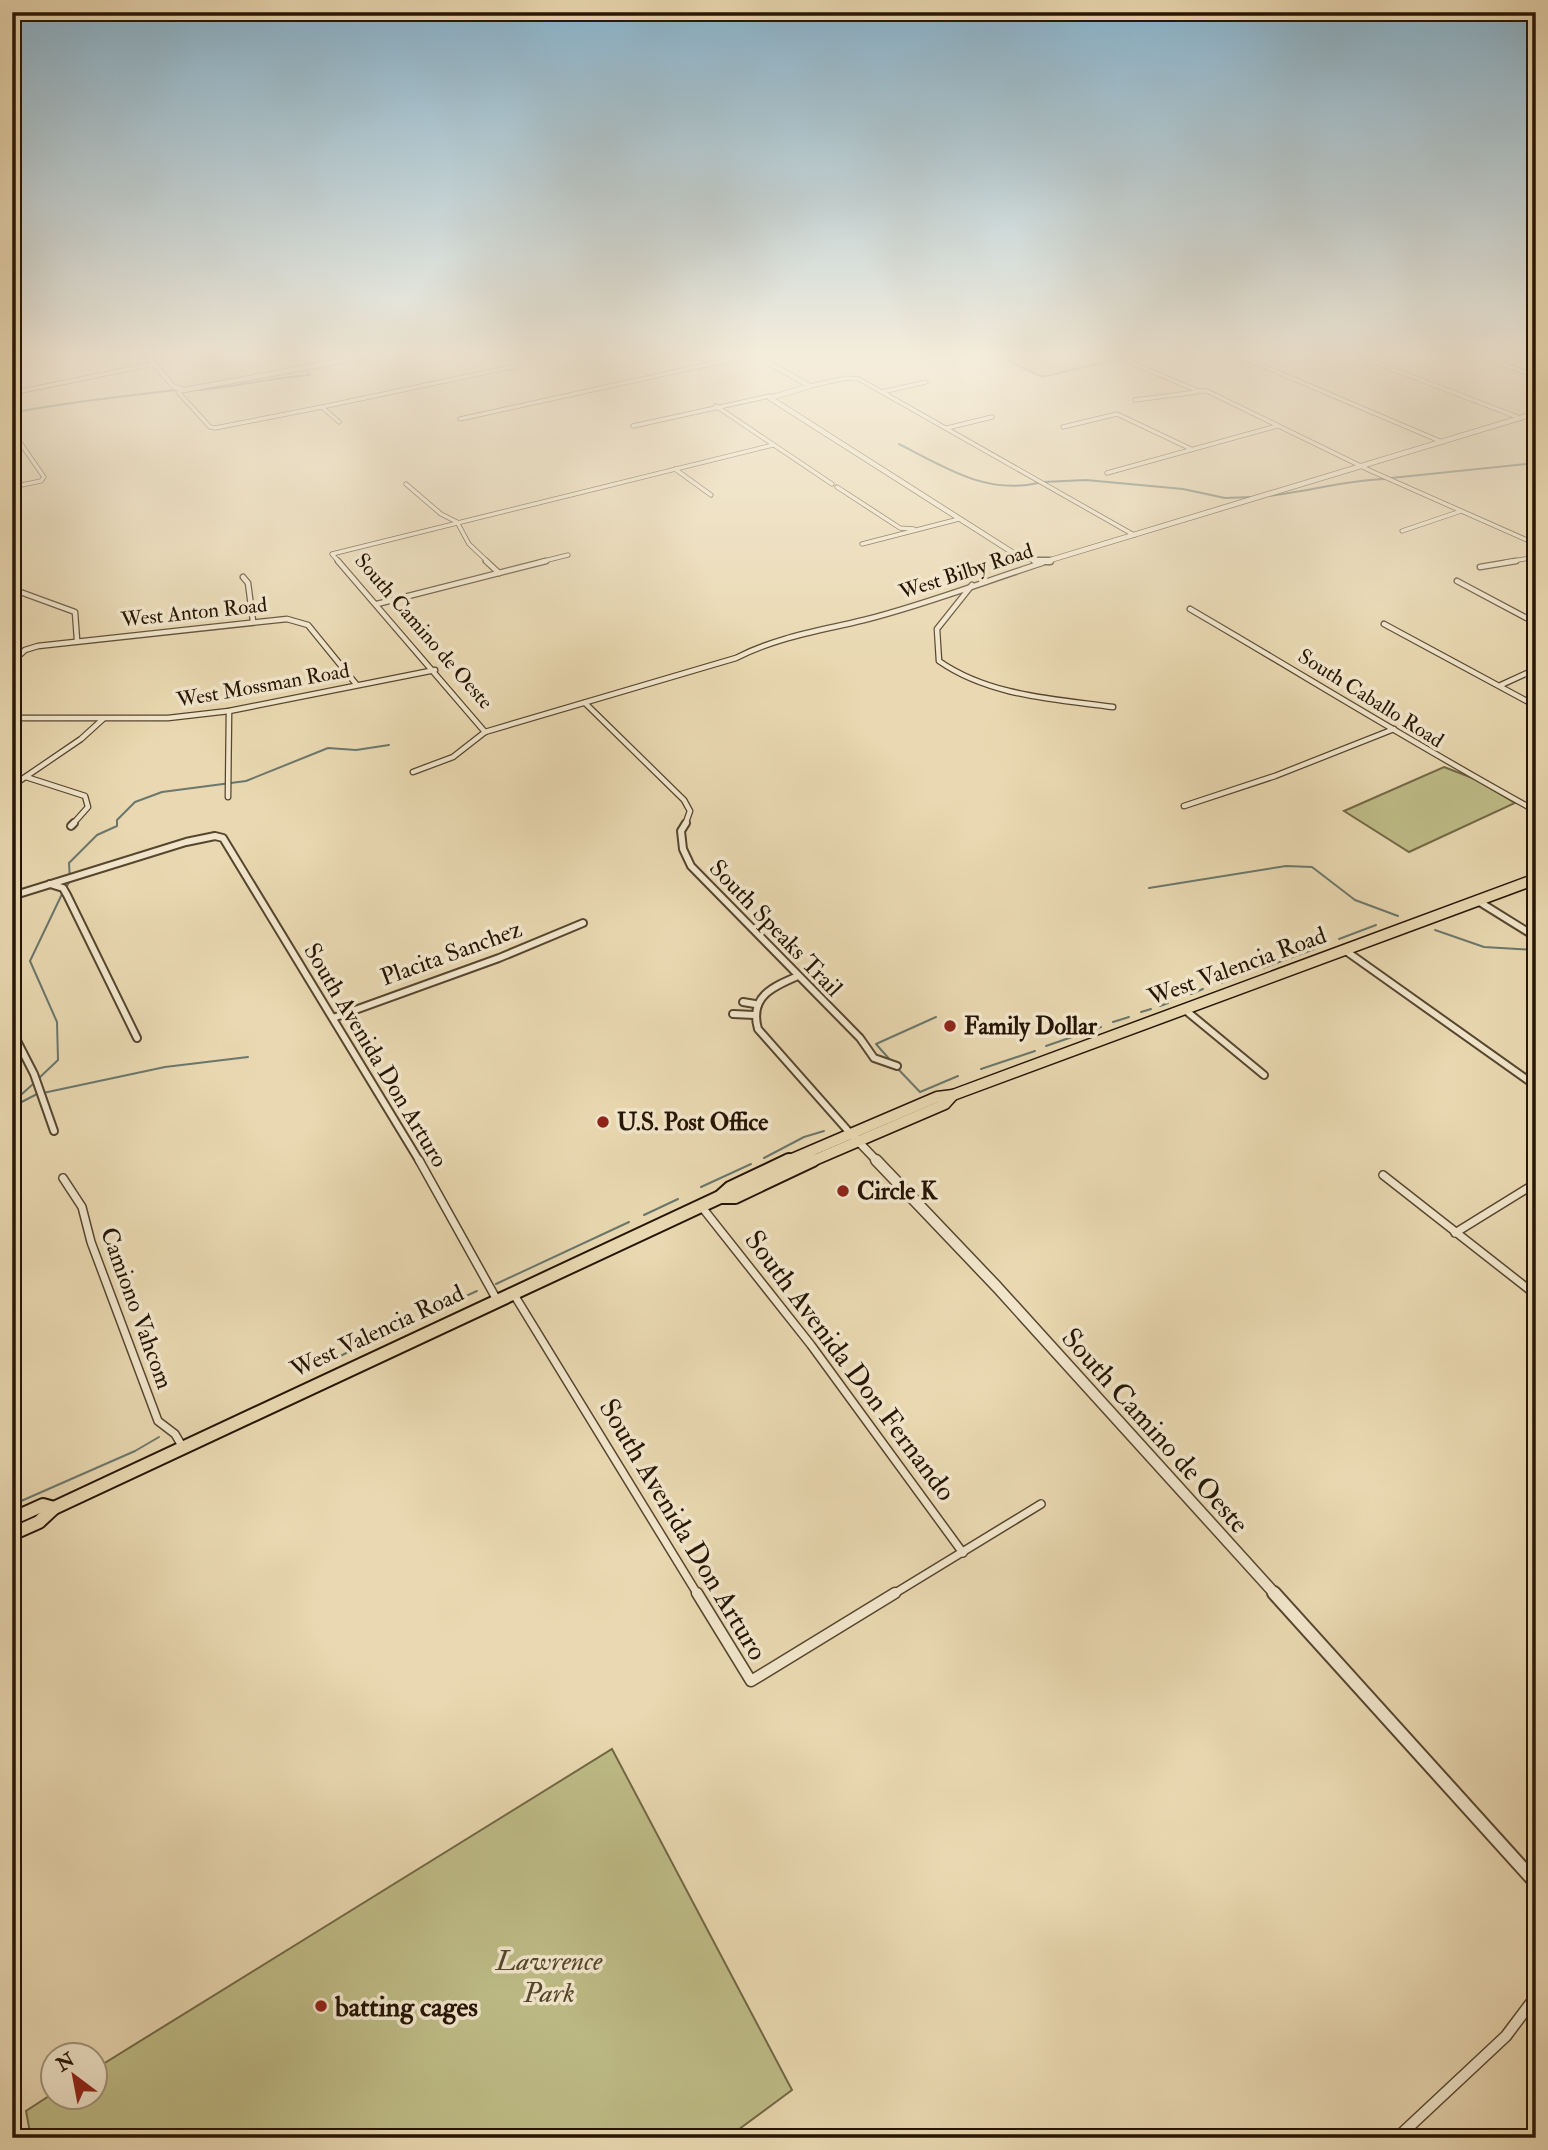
<svg xmlns="http://www.w3.org/2000/svg" width="1548" height="2150" font-family="'IM FELL Double Pica',serif">
  <style>
    .green { fill: #bebc87; stroke: #726846; stroke-width: 2 }
    .lines { fill: none; stroke-linecap: round; stroke-linejoin: round }
    .stream { stroke: #6a776c; stroke-width: 2 }
    .minor-far4-casing { stroke: #57462f; stroke-width: 5 }
    .minor-far3-casing { stroke: #57462f; stroke-width: 7 }
    .minor-far2-casing { stroke: #57462f; stroke-width: 10 }
    .minor-far1-casing { stroke: #57462f; stroke-width: 10 }
    .minor-casing { stroke: #57462f; stroke-width: 13 }
    .tertiary-far4-casing { stroke: #57462f; stroke-width: 6 }
    .tertiary-far3-casing { stroke: #57462f; stroke-width: 9 }
    .tertiary-far2-casing { stroke: #57462f; stroke-width: 10 }
    .tertiary-far1-casing { stroke: #57462f; stroke-width: 13 }
    .tertiary-casing { stroke: #57462f; stroke-width: 16 }
    .primary-far1-casing { stroke: #261504; stroke-width: 13 }
    .primary-casing { stroke: #261504; stroke-width: 16 }
    .minor-far4 { stroke: #f1e6cc; stroke-width: 3.5 }
    .minor-far3 { stroke: #f1e6cc; stroke-width: 4.5 }
    .minor-far2 { stroke: #f1e6cc; stroke-width: 6 }
    .minor-far1 { stroke: #f1e6cc; stroke-width: 7 }
    .minor { stroke: #f1e6cc; stroke-width: 10 }
    .tertiary-far4 { stroke: #f1e6cc; stroke-width: 4.5 }
    .tertiary-far3 { stroke: #f1e6cc; stroke-width: 6 }
    .tertiary-far2 { stroke: #f1e6cc; stroke-width: 7 }
    .tertiary-far1 { stroke: #f1e6cc; stroke-width: 10 }
    .tertiary { stroke: #f1e6cc; stroke-width: 12 }
    .primary-far1 { stroke: #e9d8b1; stroke-width: 10 }
    .primary { stroke: #e9d8b1; stroke-width: 12 }
    .poi-dot { fill: #8f2418; stroke: #f1e6cc; stroke-width: 2.5 }
    .labels { text-anchor: middle; stroke-width: 7; stroke-linejoin: round; paint-order: stroke }
    .far-street-label { font-size: 21px; fill: #261504; stroke: #f1e6cc }
    .street-label { font-size: 24px; fill: #261504; stroke: #f1e6cc }
    .poi-label { font-size: 24px; font-weight: bold; fill: #261504; stroke: #f1e6cc; text-anchor: start }
    .near-street-label { font-size: 28px; fill: #261504; stroke: #f1e6cc }
    .near-park-label { font-size: 28px; font-style: italic; fill: #54472b; stroke: #f1e6cc }
    .near-poi-label { font-size: 28px; font-weight: bold; fill: #261504; stroke: #f1e6cc; text-anchor: start }
  </style>
  <rect width="100%" height="100%" fill="#e9d8b1"/>
  <filter id="stains"><feTurbulence type="fractalNoise" baseFrequency=".00286" numOctaves="4"/><feColorMatrix values="0 0 0 0 .2 0 0 0 0 .09 0 0 0 0 .02 0 0 0 .5 -.17"/></filter>
  <radialGradient id="worn" r=".72"><stop offset=".6" stop-color="#630" stop-opacity="0"/><stop offset="1" stop-color="#630" stop-opacity=".3"/></radialGradient>
  <g class="green">
    <path d="M1000,357H1123L1125,358L1042,377Z"/>
    <path d="M1444,767L1475,779L1515,803L1409,852L1344,811Z"/>
    <path d="M612,1749L792,2090L727,2138H31L26,2111L52,2094V2098H94L95,2069Z"/>
  </g>
  <g class="lines">
    <g class="stream">
      <path d="M199,390C237,386 272,378 310,375L307,371"/>
      <path d="M12,413C66,402 120,397 175,390"/>
      <path d="M899,444C944,467 986,495 1038,483"/>
      <path d="M1391,478L1536,463"/>
      <path d="M1043,482L1086,480L1183,489L1225,498L1252,497"/>
      <path d="M1268,496C1308,492 1345,480 1386,479"/>
      <path d="M1149,888L1286,866L1312,867L1355,900L1398,916"/>
      <path d="M65,889L70,881L69,863L97,835L117,826V820L135,802L162,792L246,781L328,748L356,750L389,745"/>
      <path d="M1435,930L1484,947L1536,950"/>
      <path d="M1339,939L1376,925"/>
      <path d="M1263,968L1317,948"/>
      <path d="M1221,983L1244,974"/>
      <path d="M1191,994L1203,989"/>
      <path d="M1160,1006L1168,1003"/>
      <path d="M1141,1012L1151,1009"/>
      <path d="M1113,1022L1129,1017"/>
      <path d="M1083,1033L1101,1027"/>
      <path d="M1046,1046L1075,1036"/>
      <path d="M891,1061L876,1044L936,1017"/>
      <path d="M898,1069L920,1092L958,1076"/>
      <path d="M981,1069L1035,1051"/>
      <path d="M37,1080L58,1060L57,1022L30,961L62,894"/>
      <path d="M43,1093L165,1067L248,1057"/>
      <path d="M12,1103L33,1084"/>
      <path d="M12,1107L37,1094"/>
      <path d="M764,1158L804,1137L824,1131"/>
      <path d="M701,1187L751,1164"/>
      <path d="M644,1215L678,1199"/>
      <path d="M496,1284L629,1222"/>
      <path d="M422,1316L477,1291"/>
      <path d="M316,1368L403,1325"/>
      <path d="M12,1505L135,1451L159,1437"/>
    </g>
    <g class="minor-far4-casing">
      <g id="minor-far4">
        <path d="M1242,357L1442,442"/>
        <path d="M1361,357L1520,418"/>
        <path d="M1482,357L1536,376"/>
        <path d="M1127,361L1198,391H1207L1371,471L1536,544"/>
        <path d="M810,386L846,378L859,379L1134,535"/>
        <path d="M184,390L178,392L210,427L215,428L322,407"/>
        <path d="M882,392L926,382"/>
        <path d="M12,393L154,364"/>
        <path d="M1135,400L1197,392"/>
        <path d="M716,406L832,484"/>
        <path d="M460,419L742,357"/>
        <path d="M339,422L322,407L516,366"/>
        <path d="M633,426L770,396"/>
        <path d="M1063,427L1117,414L1191,449"/>
        <path d="M947,428L992,417"/>
        <path d="M12,431L44,477L41,481L12,487"/>
        <path d="M675,469L711,495"/>
        <path d="M1107,473L1277,426"/>
        <path d="M406,484L441,514L457,522L469,544L488,562"/>
        <path d="M837,487L900,528L914,529"/>
        <path d="M1402,531L1461,511"/>
        <path d="M862,544L959,519"/>
        <path d="M339,562L332,554L773,445"/>
        <path d="M540,562L568,555"/>
        <path d="M1506,562L1536,557"/>
      </g>
    </g>
    <g class="minor-far3-casing">
      <g id="minor-far3">
        <path d="M338,561L485,732"/>
        <path d="M486,561L499,573"/>
        <path d="M1480,567L1516,561"/>
        <path d="M243,577L248,583L253,621"/>
        <path d="M1457,581L1536,623"/>
        <path d="M972,585L937,629L939,661C989,696 1054,699 1113,707"/>
        <path d="M12,589L75,612L77,640"/>
        <path d="M377,604L546,561"/>
        <path d="M1190,609C1305,676 1419,747 1536,811"/>
        <path d="M1384,624L1536,706"/>
        <path d="M12,662L25,650L38,646L287,619L308,625L356,684"/>
        <path d="M1501,685L1536,669"/>
        <path d="M585,703L684,800L690,811L685,825"/>
        <path d="M12,718H168L229,711L435,670"/>
        <path d="M413,772L453,757L485,732L736,658C777,637 819,631 864,620C924,605 983,582 1042,563"/>
        <path d="M26,777L85,796L88,807L72,825"/>
        <path d="M12,786L81,739L103,719"/>
        <path d="M228,797L229,711"/>
        <path d="M1184,806L1275,776L1394,729"/>
      </g>
    </g>
    <g class="minor-far2-casing">
      <g id="minor-far2">
        <path d="M686,823L681,831L683,849L691,866L860,1038L874,1058L897,1066"/>
        <path d="M71,826L74,823"/>
        <path d="M50,884L63,888L67,895L137,1038"/>
        <path d="M12,896L186,842L215,836L223,838L420,1162"/>
        <path d="M1478,901L1536,937"/>
        <path d="M1346,951L1536,1086"/>
        <path d="M798,976C772,987 749,997 758,1029L850,1133"/>
        <path d="M743,1002L755,1004"/>
        <path d="M1184,1009L1264,1075"/>
        <path d="M733,1014L754,1015"/>
        <path d="M333,1018L499,958L583,923"/>
        <path d="M12,1031L34,1074L54,1131"/>
      </g>
    </g>
    <g class="minor-far1-casing">
      <g id="minor-far1">
        <path d="M419,1160L497,1300"/>
        <path d="M1383,1175L1536,1295"/>
        <path d="M63,1178L82,1207L91,1242L158,1421L175,1434L182,1446"/>
        <path d="M701,1206L811,1345L963,1553"/>
        <path d="M1455,1233L1536,1183"/>
        <path d="M513,1293L698,1595"/>
        <path d="M892,1595L1041,1504"/>
      </g>
    </g>
    <g class="minor-casing">
      <g id="minor">
        <path d="M697,1593L751,1681L895,1593"/>
        <path d="M1397,2138L1506,2036L1536,1996"/>
      </g>
    </g>
    <g class="tertiary-far4-casing">
      <g id="tertiary-far4">
        <path d="M148,357L174,387L184,390L363,357"/>
        <path d="M758,357L810,386"/>
        <path d="M810,386L770,398L1015,554L1040,562"/>
        <path d="M1044,562L1536,413"/>
      </g>
    </g>
    <g class="tertiary-far3-casing">
      <path id="tertiary-far3" d="M1035,561H1050"/>
    </g>
    <g class="tertiary-far2-casing">
      <path id="tertiary-far2" d="M854,1137L878,1162"/>
    </g>
    <g class="tertiary-far1-casing">
      <path id="tertiary-far1" d="M876,1160L997,1287L1276,1595"/>
    </g>
    <g class="tertiary-casing">
      <path id="tertiary" d="M1274,1593L1536,1883"/>
    </g>
    <g class="primary-far1-casing">
      <g id="primary-far1">
        <path d="M785,1162L937,1097L953,1095L1536,879"/>
        <path d="M810,1162L945,1104L953,1095"/>
      </g>
    </g>
    <g class="primary-casing">
      <g id="primary">
        <path d="M720,1197H735L813,1160"/>
        <path d="M12,1519L43,1505L54,1508"/>
        <path d="M12,1534L39,1522L54,1508L720,1197L730,1188L789,1160"/>
      </g>
    </g>
    <use href="#minor-far4" class="minor-far4"/>
    <use href="#minor-far3" class="minor-far3"/>
    <use href="#minor-far2" class="minor-far2"/>
    <use href="#minor-far1" class="minor-far1"/>
    <use href="#minor" class="minor"/>
    <use href="#tertiary-far4" class="tertiary-far4"/>
    <use href="#tertiary-far3" class="tertiary-far3"/>
    <use href="#tertiary-far2" class="tertiary-far2"/>
    <use href="#tertiary-far1" class="tertiary-far1"/>
    <use href="#tertiary" class="tertiary"/>
    <use href="#primary-far1" class="primary-far1"/>
    <use href="#primary" class="primary"/>
  </g>
  <linearGradient id="sky" x2="0" y2="1"><stop stop-color="#88b6d2"/><stop offset="0.54" stop-color="#f5eddc"/><stop offset="1" stop-color="#f5eddc" stop-opacity="0"/></linearGradient>
  <rect width="1548" height="658" fill="url(#sky)"/>
  <g class="poi-dot">
    <circle cx="950" cy="1026" r="7"/>
    <circle cx="603" cy="1122" r="7"/>
    <circle cx="843" cy="1191" r="7"/>
    <circle cx="321" cy="2006" r="7"/>
  </g>
  <g class="labels">
    <g class="far-street-label">
      <text transform="translate(966 571) rotate(-18)" y="7">West Bilby Road</text>
      <text transform="translate(194 612) rotate(-6)" y="7">West Anton Road</text>
      <text transform="translate(424 631) rotate(49)" y="7">South Camino de Oeste</text>
      <text transform="translate(263 685) rotate(-10)" y="7">West Mossman Road</text>
      <text transform="translate(1371 698) rotate(32)" y="7">South Caballo Road</text>
    </g>
    <g class="street-label">
      <text transform="translate(776 928) rotate(46)" y="8">South Speaks Trail</text>
      <text transform="translate(451 953) rotate(-20)" y="8">Placita Sanchez</text>
      <text transform="translate(1237 966) rotate(-20)" y="8">West Valencia Road</text>
      <text transform="translate(376 1055) rotate(59)" y="8">South Avenida Don Arturo</text>
      <text transform="translate(137 1308) rotate(70)" y="8">Camiono Vahcom</text>
      <text transform="translate(377 1331) rotate(-25)" y="8">West Valencia Road</text>
    </g>
    <g class="poi-label">
      <text x="964" y="1034">Family Dollar</text>
      <text x="617" y="1130">U.S. Post Office</text>
      <text x="857" y="1199">Circle K</text>
    </g>
    <g class="near-street-label">
      <text transform="translate(851 1365) rotate(53)" y="10">South Avenida Don Fernando</text>
      <text transform="translate(1156 1430) rotate(48)" y="10">South Camino de Oeste</text>
      <text transform="translate(684 1529) rotate(59)" y="10">South Avenida Don Arturo</text>
    </g>
    <g class="near-park-label">
      <text x="549" y="1970">Lawrence<tspan x="549" dy="32">Park</tspan></text>
    </g>
    <g class="near-poi-label">
      <text x="335" y="2016">batting cages</text>
    </g>
  </g>
  <rect width="1548" height="2150" fill="none" stroke="#e9d8b1" stroke-width="42"/>
  <rect x="14" y="14" width="1520" height="2122" fill="none" stroke="#261504" stroke-width="3.5"/>
  <rect x="21" y="21" width="1506" height="2108" fill="none" stroke="#261504" stroke-width="2"/>
  <g transform="translate(74 2076) rotate(328)"><circle r="33" fill="#f1e6cc" stroke="#a0927c" stroke-width="2"/>
  <path d="M0-5L12 26L0 18L-12 26Z" fill="#8f2418"/>
  <text y="-10" font-size="19" font-weight="bold" text-anchor="middle" fill="#261504">N</text>
  </g>
  <rect width="100%" height="100%" filter="url(#stains)"/>
  <rect width="100%" height="100%" fill="url(#worn)"/>
</svg>
